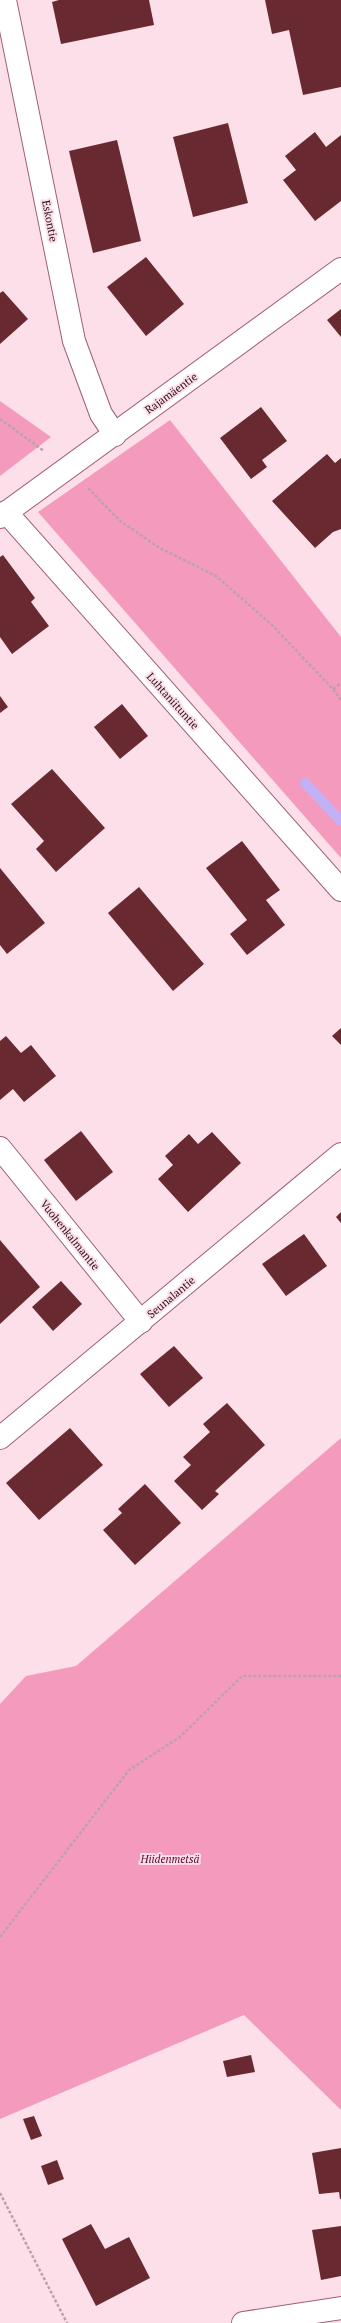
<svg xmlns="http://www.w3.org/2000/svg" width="341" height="2323" font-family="'PT Serif',serif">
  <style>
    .green { fill: #f49bbd }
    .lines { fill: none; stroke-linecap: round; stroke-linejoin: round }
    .stream { stroke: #c2b1f7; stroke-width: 10 }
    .building { fill: #682931 }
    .street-casing { stroke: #9f5e78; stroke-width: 24 }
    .path { stroke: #bca0aa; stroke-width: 2.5; stroke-dasharray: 3 2; stroke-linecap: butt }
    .street { stroke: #fff; stroke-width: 22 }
    .labels { text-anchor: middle; stroke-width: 4; stroke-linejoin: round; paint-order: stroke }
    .street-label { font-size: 11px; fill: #29101a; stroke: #fddfe9 }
    .park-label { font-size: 11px; font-style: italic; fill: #5b0433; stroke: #fddfe9 }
  </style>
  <rect width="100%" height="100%" fill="#fddfe9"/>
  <g class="green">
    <path d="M0,401L51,437L0,476Z"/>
    <path d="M170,420L341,637V858L38,512Z"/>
    <path d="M341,1438V2110L244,2015L0,2119V1704L26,1676L76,1666Z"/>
  </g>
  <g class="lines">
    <path class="stream" d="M305,783L341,821"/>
  </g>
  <g class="building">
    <path d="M59,0H149L154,25L61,44L52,2Z"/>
    <path d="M265,0H341V87L303,95L289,30L272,34Z"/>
    <path d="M228,123L248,203L193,217L173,137Z"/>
    <path d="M315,132L326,147L341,135V201L315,221L283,180L296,170L285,156Z"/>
    <path d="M117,140L141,241L93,253L69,151Z"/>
    <path d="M146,257L184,304L146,336L107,287Z"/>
    <path d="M3,291L28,319L0,344V293Z"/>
    <path d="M341,309V337L327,320Z"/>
    <path d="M261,407L287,441L262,460L267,467L251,479L220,438Z"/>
    <path d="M327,454L335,463L341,458V529L333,532L315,548L272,501Z"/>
    <path d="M3,555L35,598L31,602L49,626L12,654L0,637V557Z"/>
    <path d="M0,696L8,707L0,713Z"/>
    <path d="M122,704L148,736L120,759L94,727Z"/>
    <path d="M52,769L105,828L56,872L36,849L44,841L11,804Z"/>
    <path d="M242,841L280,890L266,900L285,925L247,955L230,934L247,920L206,868Z"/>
    <path d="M0,868L45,923L7,954L0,945Z"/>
    <path d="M139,887L204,964L173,991L108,913Z"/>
    <path d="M341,1028V1045L332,1036Z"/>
    <path d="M6,1036L21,1053L31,1045L56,1076L24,1102L13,1089L0,1100V1041Z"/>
    <path d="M81,1131L113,1172L76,1201L44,1160Z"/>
    <path d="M212,1132L241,1163L188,1212L158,1179L173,1165L165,1156L189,1134L198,1144Z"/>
    <path d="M341,1212V1223L336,1217Z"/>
    <path d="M304,1234L327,1266L286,1296L262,1264Z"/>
    <path d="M0,1240L40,1287L0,1324Z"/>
    <path d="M61,1281L82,1304L53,1331L32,1307Z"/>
    <path d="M174,1346L203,1378L169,1407L140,1374Z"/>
    <path d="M227,1403L265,1445L215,1491L219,1494L202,1510L174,1481L191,1465L183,1457L210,1432L203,1424Z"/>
    <path d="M70,1428L103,1465L39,1520L6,1483Z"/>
    <path d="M145,1484L181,1523L135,1565L103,1530L122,1513L118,1509Z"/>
    <path d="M251,2055L255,2072L227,2077L223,2061Z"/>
    <path d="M34,2116L42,2136L31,2140L23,2119Z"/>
    <path d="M341,2148V2199H340L339,2192L319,2194L312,2153Z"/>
    <path d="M57,2160L64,2179L48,2185L41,2166Z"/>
    <path d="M91,2224L105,2249L129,2237L150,2278L96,2306L62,2239Z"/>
    <path d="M341,2226V2276L321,2280L312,2230Z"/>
  </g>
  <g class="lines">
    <g class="street-casing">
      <g id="street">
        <path d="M5,0L74,341L101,414L115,435"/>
        <path d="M6,512L341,890"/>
        <path d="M0,517L341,269"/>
        <path d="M0,1148L141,1322"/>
        <path d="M0,1438L341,1154"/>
        <path d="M243,2323L341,2308"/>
      </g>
    </g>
    <g class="path">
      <path d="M0,419L44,451"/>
      <path d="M88,488L119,520L158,547L216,576L271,624L333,689L341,700"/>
      <path d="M333,689L341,683"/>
      <path d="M0,1937L129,1770L180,1737L242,1676H341"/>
      <path d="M0,2193L67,2323"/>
    </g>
    <use href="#street" class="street"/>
  </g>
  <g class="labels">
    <g class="street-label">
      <text transform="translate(50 221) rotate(79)" y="4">Eskontie</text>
      <text transform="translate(171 393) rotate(-36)" y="4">Rajamäentie</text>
      <text transform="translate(173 701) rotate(48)" y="4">Luhtaniituntie</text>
      <text transform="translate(70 1235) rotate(51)" y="4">Vuohenkalmantie</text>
      <text transform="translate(171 1297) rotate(-40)" y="4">Seunalantie</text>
    </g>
    <g class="park-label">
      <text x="170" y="1863">Hiidenmetsä</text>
    </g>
  </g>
</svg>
